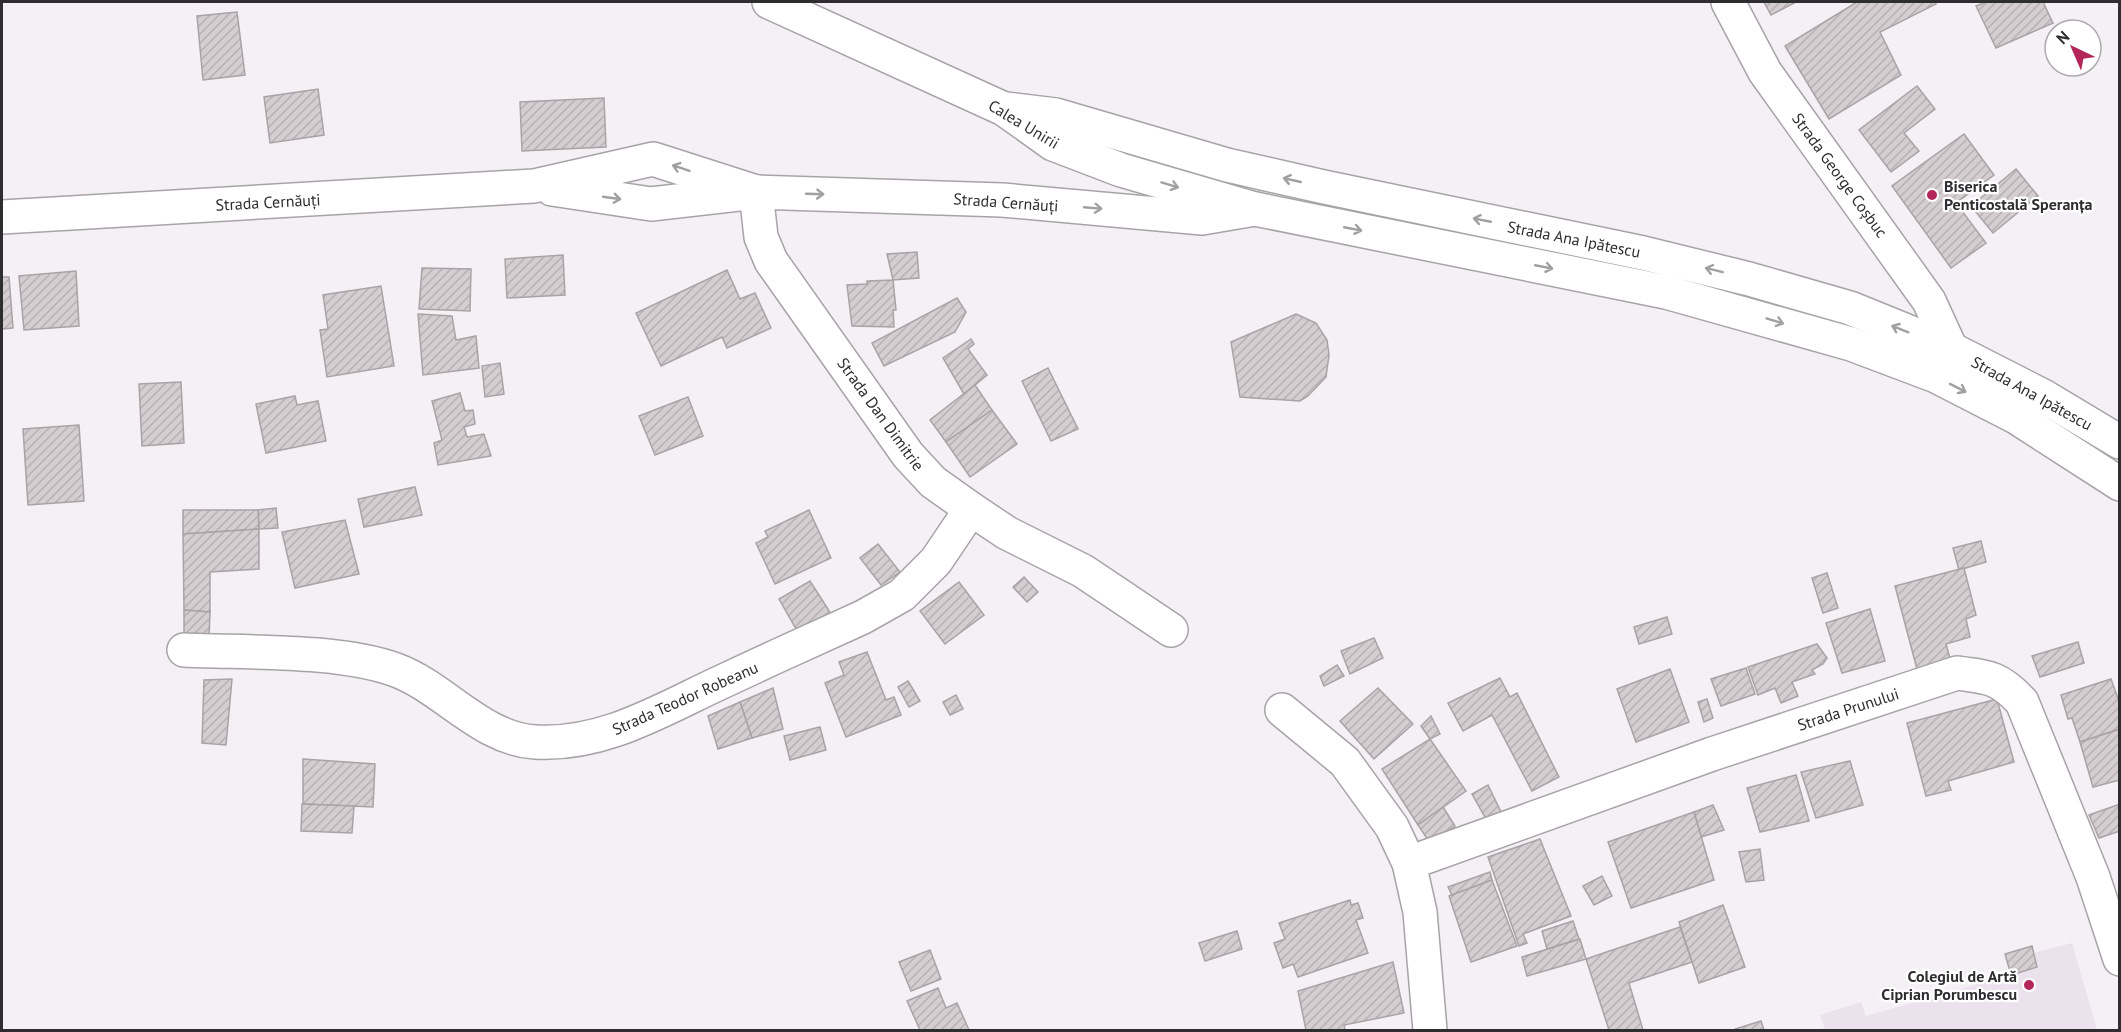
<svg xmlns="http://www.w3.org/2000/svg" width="2121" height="1032" font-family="'PT Sans',sans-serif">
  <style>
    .built { fill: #ece2ee }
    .building { fill: url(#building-hatch); stroke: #a9a3a5; stroke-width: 1.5 }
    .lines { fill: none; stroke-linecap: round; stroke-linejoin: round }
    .minor-casing { stroke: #a8a3a8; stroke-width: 36 }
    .major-casing { stroke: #a8a3a8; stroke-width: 36 }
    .minor { stroke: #fff; stroke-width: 33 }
    .major { stroke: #fff; stroke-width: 33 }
    .oneway { stroke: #a1a0a1 }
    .poi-dot { fill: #b42559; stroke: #fff; stroke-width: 2 }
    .labels { text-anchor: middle; stroke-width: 4.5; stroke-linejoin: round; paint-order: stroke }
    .street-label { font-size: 16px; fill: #2e2d2f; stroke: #fff }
    .poi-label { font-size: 16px; font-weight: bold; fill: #2e2d2f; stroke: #fff; text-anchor: start }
  </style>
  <defs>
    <pattern id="building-hatch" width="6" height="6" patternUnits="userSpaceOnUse" patternTransform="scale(1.5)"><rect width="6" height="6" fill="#d4ced0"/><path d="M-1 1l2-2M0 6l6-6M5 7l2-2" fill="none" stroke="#b6b1b3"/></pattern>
  </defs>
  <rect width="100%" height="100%" fill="#f4f0f5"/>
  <path class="built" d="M2072,943L2097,1030H1825L1820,1015L1861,1002L1866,1016L2037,967L2034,953Z"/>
  <g class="building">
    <path d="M1764,2H1796L1771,15Z"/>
    <path d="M1857,2H1935L1936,4L1880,32L1901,75L1829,119L1785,46Z"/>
    <path d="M1986,2H2043L2053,23L1996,48L1976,6Z"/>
    <path d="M237,12L245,75L203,80L197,16Z"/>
    <path d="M1917,86L1935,109L1904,133L1919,151L1891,172L1859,130Z"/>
    <path d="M318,89L324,135L270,143L264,97Z"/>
    <path d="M604,98L606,147L522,151L520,102Z"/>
    <path d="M1964,134L1994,175L1956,203L1986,243L1951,268L1892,186Z"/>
    <path d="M2016,169L2038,196L1993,233L1971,206Z"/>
    <path d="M917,252L919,278L893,280L887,254Z"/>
    <path d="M563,255L565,295L507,298L505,259Z"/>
    <path d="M422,268L471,269L470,311L419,309Z"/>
    <path d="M727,270L740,299L755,293L771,328L727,348L722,337L661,366L636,313Z"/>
    <path d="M76,271L79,326L24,330L19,276Z"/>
    <path d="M2,277H9L13,328L2,329Z"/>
    <path d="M893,280L896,310H893L894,327L852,326L847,285L867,284V281Z"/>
    <path d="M381,286L394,366L327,377L320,330L328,329L323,295Z"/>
    <path d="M957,298L966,312L955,332L884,366L872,343Z"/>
    <path d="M418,314L452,316L456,340L476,336L479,368L423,375Z"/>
    <path d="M1296,314L1316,323L1327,340L1329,355L1326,377L1308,396L1300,401L1240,397L1231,342Z"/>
    <path d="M971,339L974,344L968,349L987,375L964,394L943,358Z"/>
    <path d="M500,363L504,394L485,397L482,366Z"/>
    <path d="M1048,368L1078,429L1051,441L1022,381Z"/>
    <path d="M181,382L184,443L142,446L139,384Z"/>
    <path d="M975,385L992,410L946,442L930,420Z"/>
    <path d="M460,393L465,411L473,410L475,424L464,427L467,437L484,434L491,456L438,465L434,443L442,440L432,401Z"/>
    <path d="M295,396L297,405L318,401L326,441L266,453L256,404Z"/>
    <path d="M688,397L703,436L655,455L639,416Z"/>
    <path d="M992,410L1017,444L970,477L946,442Z"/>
    <path d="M79,425L84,501L28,505L23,429Z"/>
    <path d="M415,487L422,515L364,527L358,499Z"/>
    <path d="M276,508L278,528L259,529L258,510Z"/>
    <path d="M183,510H258L259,529L183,534Z"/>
    <path d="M809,510L831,558L775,584L756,543L768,537L765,531Z"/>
    <path d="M345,520L359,574L295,588L282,532Z"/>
    <path d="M259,529V569L210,572V612L184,610L183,534Z"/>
    <path d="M1981,541L1986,562L1959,570L1953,548Z"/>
    <path d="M878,544L900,572L881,585L860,558Z"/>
    <path d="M1964,568L1976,615L1966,619L1970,637L1946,644L1951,662L1917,669L1895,586Z"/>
    <path d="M1827,573L1838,608L1823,613L1812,578Z"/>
    <path d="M1024,577L1038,592L1027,602L1013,587Z"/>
    <path d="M810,581L833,617L800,636L779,599Z"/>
    <path d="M959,582L984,615L945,644L920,611Z"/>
    <path d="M1870,609L1885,661L1842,673L1826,623Z"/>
    <path d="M184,610L210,612L209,638L184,637Z"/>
    <path d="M1667,617L1672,634L1639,644L1634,627Z"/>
    <path d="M1374,638L1383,658L1350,674L1341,651Z"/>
    <path d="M2078,642L2084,663L2040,677L2032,656Z"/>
    <path d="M1817,644L1827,658L1823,664L1812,670L1815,674L1792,682L1798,696L1781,703L1775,688L1758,695L1748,667Z"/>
    <path d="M867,652L886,700L894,697L901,715L846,737L825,683L844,675L839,662Z"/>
    <path d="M1337,665L1344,676L1324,686L1320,676Z"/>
    <path d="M1746,668L1755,694L1721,706L1711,679Z"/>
    <path d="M1670,669L1689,722L1636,742L1617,689Z"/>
    <path d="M1500,678L1510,697L1517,693L1559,777L1532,791L1492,715L1463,731L1448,703Z"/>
    <path d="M232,679L226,745L202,743L204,680Z"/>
    <path d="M2111,679L2120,704V729L2080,742L2072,718L2068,719L2061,695Z"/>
    <path d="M908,681L920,701L909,707L898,687Z"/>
    <path d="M773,688L783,729L752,738L740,702Z"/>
    <path d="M1378,688L1413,724L1374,759L1340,721Z"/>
    <path d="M956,695L963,709L950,715L943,702Z"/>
    <path d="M1707,699L1713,718L1704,722L1698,702Z"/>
    <path d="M1997,699L2014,762L1948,781L1951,790L1926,796L1907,723Z"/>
    <path d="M740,702L752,738L718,749L708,716Z"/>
    <path d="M1431,716L1440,734L1430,739L1421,726Z"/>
    <path d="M820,727L826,750L790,760L784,736Z"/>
    <path d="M2120,729V780L2093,787L2080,742Z"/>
    <path d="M1430,739L1466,791L1418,825L1382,769Z"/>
    <path d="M303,759L375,764L373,807L303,804Z"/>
    <path d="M1850,761L1863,805L1816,818L1801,772Z"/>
    <path d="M1796,775L1809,821L1760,832L1747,788Z"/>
    <path d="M1488,785L1501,812L1486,819L1472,794Z"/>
    <path d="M302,804L354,806L352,833L301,831Z"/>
    <path d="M2120,804V831L2099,838L2089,815Z"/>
    <path d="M1713,805L1724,830L1701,837L1694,812Z"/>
    <path d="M1443,807L1455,826L1430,843L1418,825Z"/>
    <path d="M1694,812L1714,880L1631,908L1608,842Z"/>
    <path d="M1540,839L1571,916L1523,934L1527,943L1519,946L1488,857Z"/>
    <path d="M1760,849L1764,880L1746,882L1739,852Z"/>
    <path d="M1490,872L1492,880L1452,895L1448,887Z"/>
    <path d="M1602,876L1612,896L1594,905L1583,886Z"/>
    <path d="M1492,880L1517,946L1471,962L1449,896Z"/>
    <path d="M1350,900L1351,905L1358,903L1363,918L1356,920L1368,953L1298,977L1293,964L1283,968L1274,943L1285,939L1279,923Z"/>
    <path d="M1723,905L1745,967L1699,983L1679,922Z"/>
    <path d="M1573,921L1579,939L1547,949L1542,931Z"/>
    <path d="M1680,927L1692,962L1629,983L1643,1030H1609L1586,959Z"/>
    <path d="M1237,931L1242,949L1205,961L1199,943Z"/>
    <path d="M1580,939L1586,959L1527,976L1522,957Z"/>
    <path d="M2032,946L2037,967L2011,975L2005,954Z"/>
    <path d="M930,950L941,979L911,991L899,962Z"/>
    <path d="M1393,962L1404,1013L1344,1025L1345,1030H1306L1298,991Z"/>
    <path d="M938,988L946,1008L957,1003L969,1030H920L907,1001Z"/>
    <path d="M1761,1021L1764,1030H1735V1029Z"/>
  </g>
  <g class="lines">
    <g class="minor-casing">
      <g id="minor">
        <path d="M1728,2L1765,72L1929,301L1951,349"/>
        <path d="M552,189L651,204L756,192L1002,200L1202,218L1255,209"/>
        <path d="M756,192L761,237L771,261L908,455L933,482L971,509L1007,533L1083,571L1171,630"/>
        <path d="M2,217L534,186L653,159L756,192"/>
        <path d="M184,650C246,653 338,649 396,670C444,688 482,739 535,742C601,746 658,712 715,685C764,662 814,639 863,617L902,595L936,561L971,509"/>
        <path d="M1282,710L1345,762L1392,827L1409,863L1420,912L1430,1030"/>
        <path d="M1409,863L1712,754L1957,673C1990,677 2000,678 2022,702L2093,877L2120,959"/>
      </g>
    </g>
    <g class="major-casing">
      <g id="major">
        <path d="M769,2L1004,109L1053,144L1121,170L1255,209L1666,292L1851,344L1936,376L2016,417L2120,484"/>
        <path d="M1006,109L1056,115L1227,165L1324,187L1643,253L1749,279L1850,308L1951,349L2043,396L2120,442"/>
      </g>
    </g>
    <use href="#minor" class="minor"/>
    <use href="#major" class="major"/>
  </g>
  <defs><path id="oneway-shaft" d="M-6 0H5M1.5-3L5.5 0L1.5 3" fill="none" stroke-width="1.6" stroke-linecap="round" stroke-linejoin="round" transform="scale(1.5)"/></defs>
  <g class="oneway">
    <use href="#oneway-shaft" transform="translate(681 168) rotate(-162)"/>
    <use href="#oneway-shaft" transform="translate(1292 180) rotate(-167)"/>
    <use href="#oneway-shaft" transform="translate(1170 185) rotate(17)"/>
    <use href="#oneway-shaft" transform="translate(815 194) rotate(2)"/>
    <use href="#oneway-shaft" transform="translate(612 198) rotate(8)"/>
    <use href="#oneway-shaft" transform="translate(1093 208) rotate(5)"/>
    <use href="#oneway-shaft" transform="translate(1482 220) rotate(-169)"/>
    <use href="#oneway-shaft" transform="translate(1353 229) rotate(11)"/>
    <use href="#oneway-shaft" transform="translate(1544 267) rotate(11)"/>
    <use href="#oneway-shaft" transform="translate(1714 270) rotate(-166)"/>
    <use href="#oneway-shaft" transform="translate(1775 321) rotate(17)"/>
    <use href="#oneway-shaft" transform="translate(1900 329) rotate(-158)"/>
    <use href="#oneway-shaft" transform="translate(1958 388) rotate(27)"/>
  </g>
  <g class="poi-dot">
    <circle cx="1932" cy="195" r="6"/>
    <circle cx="2029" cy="985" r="6"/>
  </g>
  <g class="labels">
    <g class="street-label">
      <text transform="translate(1024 124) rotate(31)" y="6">Calea Unirii</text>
      <text transform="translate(1840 175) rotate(54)" y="6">Strada George Coșbuc</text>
      <text transform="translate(268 202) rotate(-3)" y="6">Strada Cernăuți</text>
      <text transform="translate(1006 202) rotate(4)" y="6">Strada Cernăuți</text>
      <text transform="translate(1574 239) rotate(11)" y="6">Strada Ana Ipătescu</text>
      <text transform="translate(2032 393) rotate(29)" y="6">Strada Ana Ipătescu</text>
      <text transform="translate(881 414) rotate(54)" y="6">Strada Dan Dimitrie</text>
      <text transform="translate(685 698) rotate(-24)" y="6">Strada Teodor Robeanu</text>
      <text transform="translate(1848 709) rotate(-18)" y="6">Strada Prunului</text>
    </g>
    <g class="poi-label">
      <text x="1944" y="192">Biserica<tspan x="1944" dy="18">Penticostală Speranța</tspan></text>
      <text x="2017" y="982" text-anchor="end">Colegiul de Artă<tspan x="2017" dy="18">Ciprian Porumbescu</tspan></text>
    </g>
  </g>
  <rect width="2121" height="1032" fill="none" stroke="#2e2d2f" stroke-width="6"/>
  <g transform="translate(2073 48) rotate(316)"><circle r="28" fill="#ffffff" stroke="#ababac" stroke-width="1.5"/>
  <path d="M0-4.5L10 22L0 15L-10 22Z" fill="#b42559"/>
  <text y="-9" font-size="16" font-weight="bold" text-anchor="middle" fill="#2e2d2f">N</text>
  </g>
</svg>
